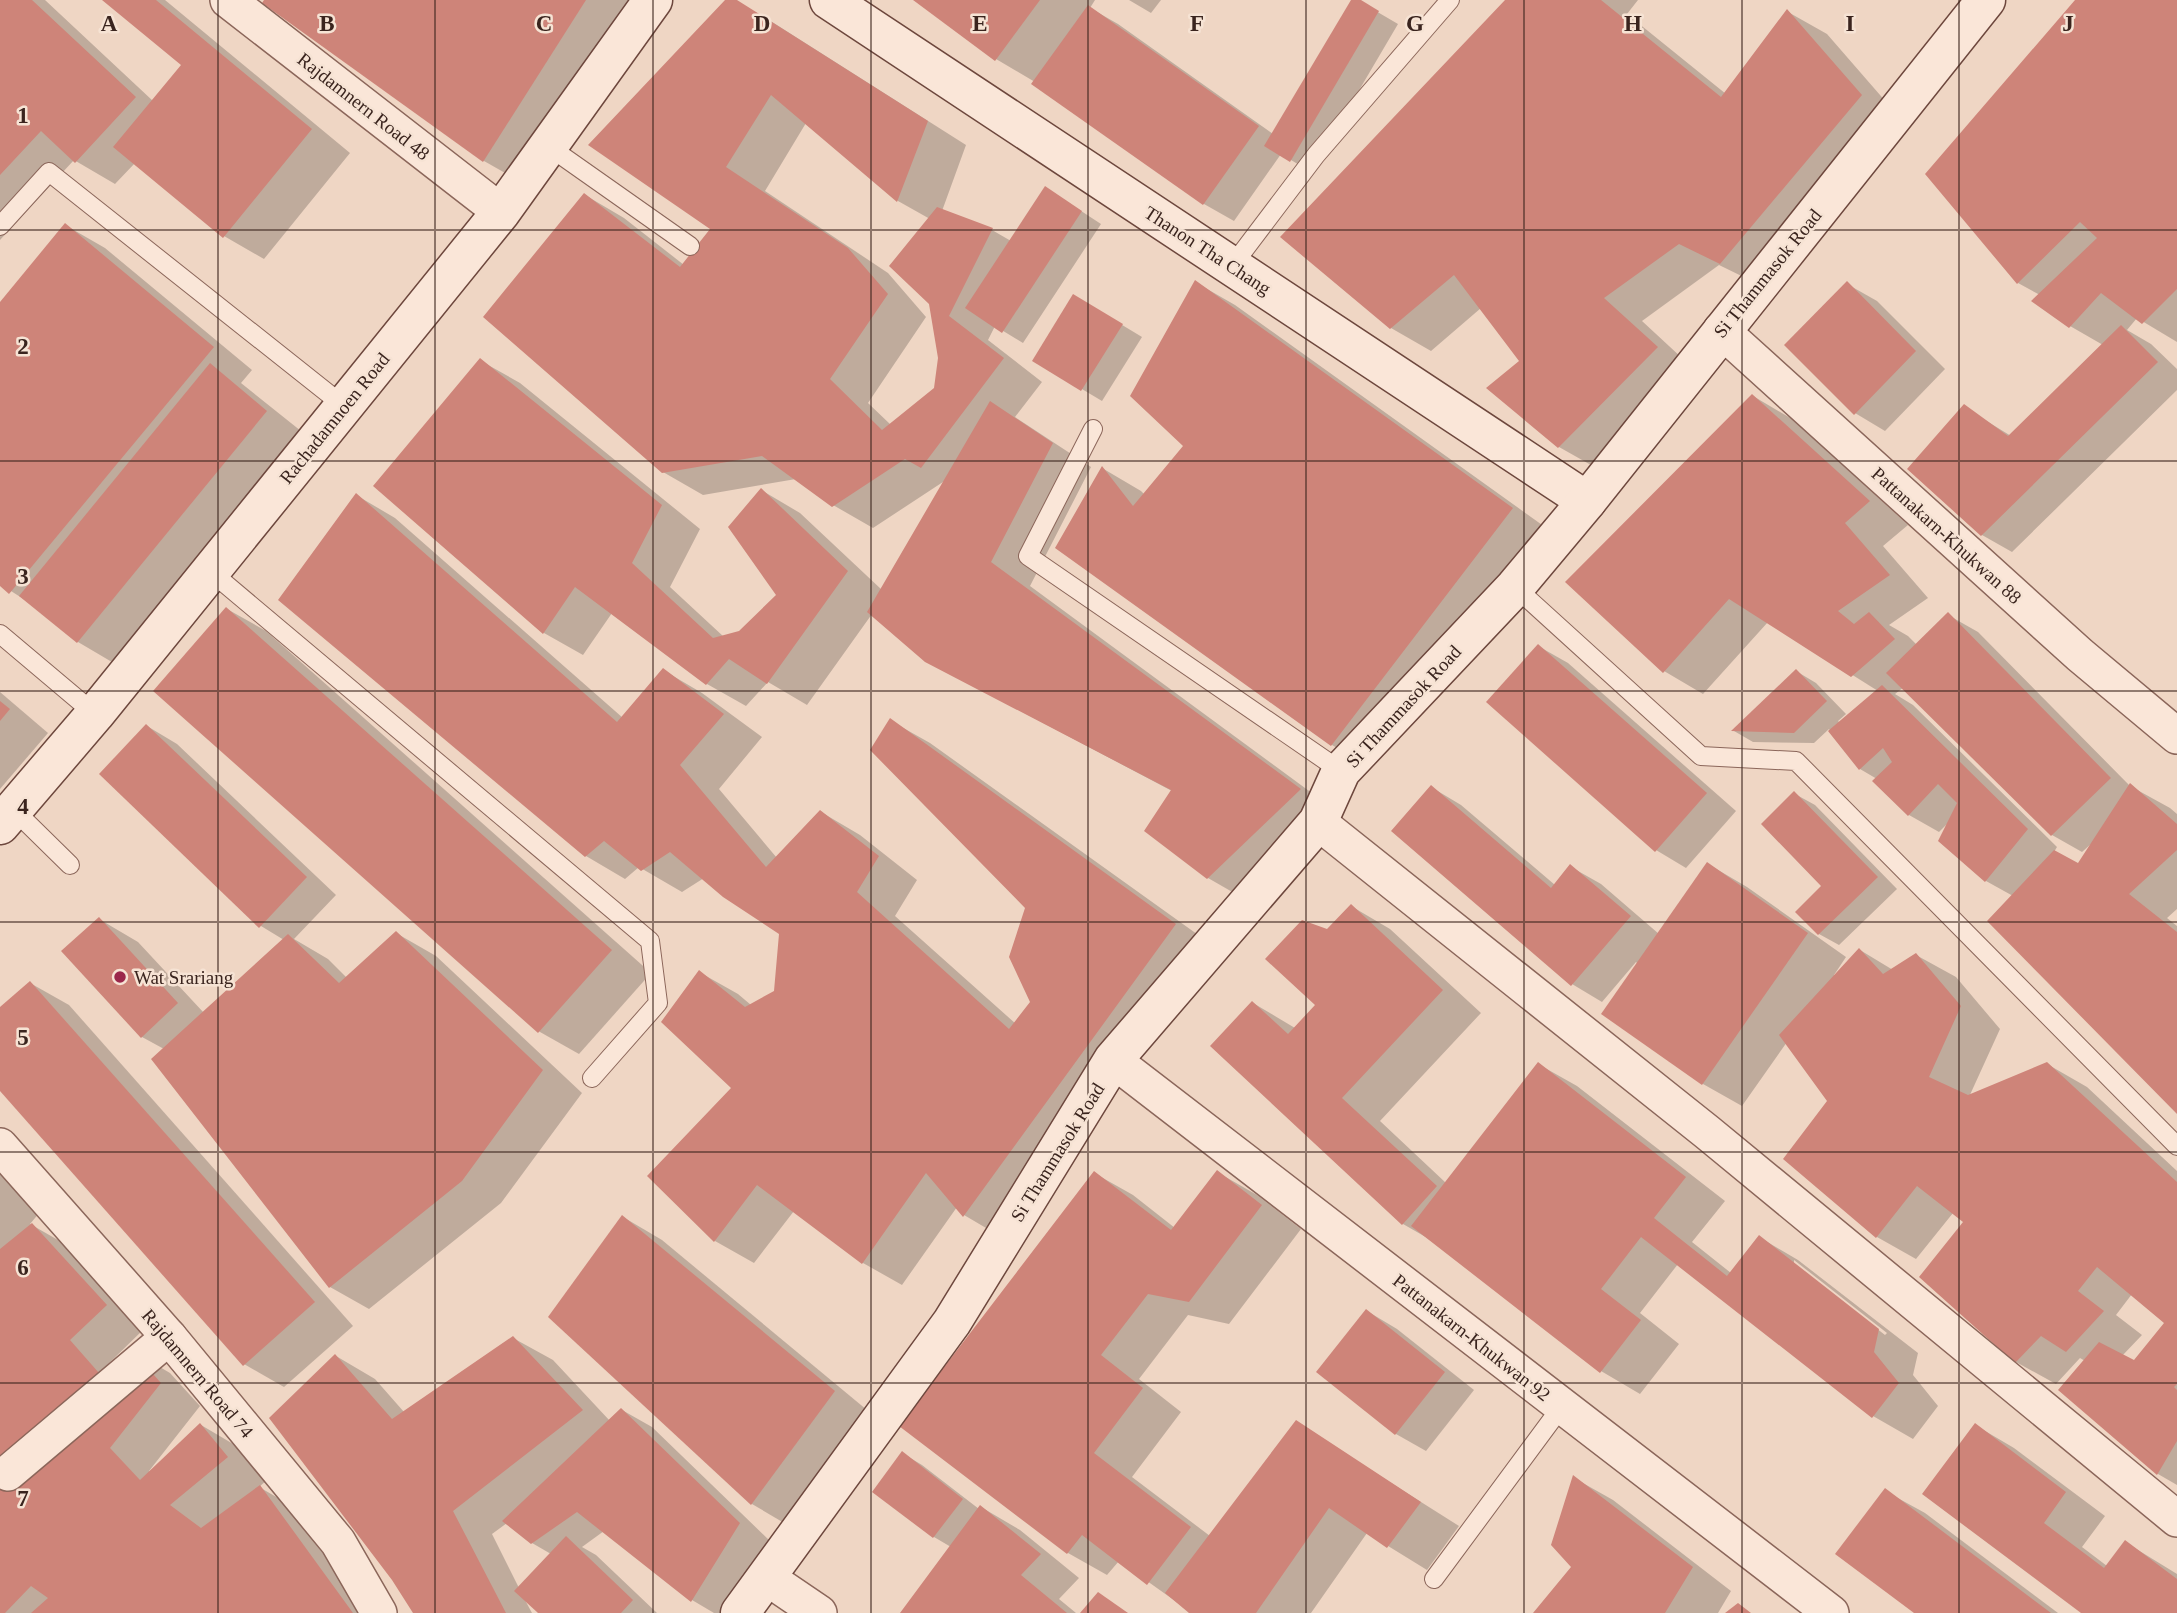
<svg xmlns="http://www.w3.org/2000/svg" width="2177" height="1613" font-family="Georgia,serif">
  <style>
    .shadow { fill: #0003; fill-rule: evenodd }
    .building { fill: #ce8479 }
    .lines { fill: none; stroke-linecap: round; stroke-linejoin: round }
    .lane-casing { stroke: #8b665a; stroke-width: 20 }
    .street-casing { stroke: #8b665a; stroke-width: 38 }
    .secondary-casing { stroke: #6d473d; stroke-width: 41 }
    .lane { stroke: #fae6d8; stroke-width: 18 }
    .street { stroke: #fae6d8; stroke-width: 35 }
    .secondary { stroke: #fae6d8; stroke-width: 38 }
    .grid { fill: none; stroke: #3a241e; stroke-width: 2; stroke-opacity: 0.55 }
    .poi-dot { fill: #9b284b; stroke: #f6e3d4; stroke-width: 2.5 }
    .labels { text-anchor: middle; stroke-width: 5; stroke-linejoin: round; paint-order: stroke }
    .street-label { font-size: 19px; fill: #3a241e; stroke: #f6e3d4 }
    .poi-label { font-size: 19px; fill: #3a241e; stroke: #f6e3d4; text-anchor: start }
    .grid-label { font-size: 23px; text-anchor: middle; font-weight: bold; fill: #3a241e; stroke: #f6e3d4; stroke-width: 5; stroke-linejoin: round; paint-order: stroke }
  </style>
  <rect width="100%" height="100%" fill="#efd6c4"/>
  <g class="shadow">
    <path d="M0,0H45L153,101L183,65L105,0H165L350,153L264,259L224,236L135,163L115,184L74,160L0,240Z"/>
    <path d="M267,0H640L523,183L484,161L264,3Z"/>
    <path d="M727,0H734L769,20L966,145L942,211L992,230L1011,241L1046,188L1101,224L1023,343L995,326L988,340L1042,382L1015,417L1091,467L1030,586L1339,813L1248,901L1208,878L1146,831L1172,791L926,661L872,614L807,705L768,682L746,706L707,684L612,613L583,655L544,633L481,361L520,383L700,529L670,587L724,637L740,633L778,595L761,490L800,513L882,590L946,480L873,528L833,505L796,479L703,495L663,472L585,195L624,218L684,265L712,229ZM806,123L898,201L930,219L931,303L939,358L935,389L891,425L868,403L926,317L888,273L765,191Z"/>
    <path d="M916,0H1095L1090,8L1118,24L1273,134L1353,0H1357L1398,24L1311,172L1281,154L1234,221L1204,204L1035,82L996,59Z"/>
    <path d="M1129,0H1161L1151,13Z"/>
    <path d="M1507,0H1638L1627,14L1726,94L1788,12L1827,34L1900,118L1760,285L1719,265L1642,321L1696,371L1598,469L1559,447L1522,362L1481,308L1431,351L1391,328Z"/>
    <path d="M2077,0H2177V342L2137,318L2127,330L2151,344L2177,369V390L2012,552L1982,535L1910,469L1964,407L2011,436L2103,345L2070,326L2040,295L2018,283Z"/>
    <path d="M65,225L105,248L252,370L241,383L306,435L117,665L78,642L36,607L0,584V304Z"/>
    <path d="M1195,282L1235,305L1552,532L1371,768L1332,745L1058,548L1102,468L1141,491L1145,495L1186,446Z"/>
    <path d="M1847,284L1877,301L1945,369L1885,431L1855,413Z"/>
    <path d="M1094,308L1142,337L1102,401L1035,361Z"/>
    <path d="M1753,396L1792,419L1908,525L1883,546L1928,598L1889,625L1908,636L1917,645L1948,615L1978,632L2130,786L2170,808L2177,814V909L2167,918L2177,926V1112L2013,896L1986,881L1940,840L1947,824L1939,832L1909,815L1874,781L1877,779L1860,769L1829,729L1814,743L1753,742L1734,731L1796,671L1816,683L1846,714L1838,721L1840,723L1878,691L1768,622L1703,694L1664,671ZM1904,687L2052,835L2082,852L2091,844L2079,866L2054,852L2057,847L1913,705L1895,694Z"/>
    <path d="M356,495L395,518L623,718L663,670L702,693L762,737L719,789L777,858L821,812L860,835L917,880L895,916L1016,1024L1032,1003L1027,908L891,721L930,743L1215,947L1003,1238L964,1215L957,1207L902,1285L863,1263L794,1211L754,1263L715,1241L733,1088L699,972L738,994L751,1005L775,992L781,933L704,878L682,892L639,867L625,879L586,856Z"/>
    <path d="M227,609L266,631L651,973L579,1054L540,1032L155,690Z"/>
    <path d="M1538,646L1568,663L1736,811L1686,868L1656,850Z"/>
    <path d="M0,692L48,733L0,789Z"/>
    <path d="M147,726L177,744L336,895L294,939L328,959L347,978L396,933L436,956L582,1093L501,1203L369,1309L330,1287L164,1049L142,1037L99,919L138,942L204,1013L284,940L261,926Z"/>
    <path d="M1431,787L1461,805L1555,885L1571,867L1601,884L1659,934L1708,864L1747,887L1846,957L1834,975L1836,976L1860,950L1893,970L1916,955L1956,977L2000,1029L1969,1097L2047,1064L2087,1087L2177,1171V1485L2158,1474L2061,1389L2085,1361L2080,1358L2056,1384L2016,1362L1921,1277L1965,1222L1953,1213L1916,1259L1877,1237L1830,1101L1787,1042L1742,1106L1703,1084L1638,964L1636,962L1602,1002L1572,984ZM2132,1294L2166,1323L2134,1363L2122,1356L2142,1335L2116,1315Z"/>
    <path d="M1795,794L1815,805L1897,889L1839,945L1819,934L1824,886Z"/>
    <path d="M1351,906L1390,929L1481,1013L1380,1121L1446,1183L1538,1064L1577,1086L1725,1201L1692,1242L1731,1273L1759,1237L1798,1260L1918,1353L1913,1375L1938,1406L1913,1439L1873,1416L1678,1264L1640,1313L1679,1344L1640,1394L1601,1371L1436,1243L1403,1224L1253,1003L1295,1028L1317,1005L1328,931ZM1794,1260L1887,1333L1885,1335L1794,1264Z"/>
    <path d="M30,983L69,1005L353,1326L284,1387L244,1364L0,1089V1009Z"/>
    <path d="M0,1170L40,1212L30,1224L72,1248L145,1328L104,1368L106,1370L131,1350L170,1373L200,1406L149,1471L150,1472L201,1425L240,1448L267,1480L259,1487L299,1510L374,1613H0Z"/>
    <path d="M1217,1172L1257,1195L1301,1229L1229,1324L1188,1315L1139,1379L1181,1412L1132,1477L1210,1536L1296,1423L1459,1526L1427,1570L1367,1533L1311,1613H1192L1119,1561L1107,1575L1068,1553L902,1425L1094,1173L1133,1195L1175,1228Z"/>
    <path d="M623,1217L662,1240L873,1415L791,1527L752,1504L550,1316Z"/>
    <path d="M1367,1311L1397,1329L1474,1390L1426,1451L1396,1434Z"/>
    <path d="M513,1338L553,1360L610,1421L622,1410L652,1427L770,1541L725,1613H714L692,1600L604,1531L582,1547L596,1555L657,1613H540L525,1600L532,1613H415L336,1356L375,1379L404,1412ZM507,1523L532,1543L551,1554L519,1588L492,1534Z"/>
    <path d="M1975,1425L2014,1448L2105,1516L2082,1547L2107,1566L2125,1542L2177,1574V1613H2084Z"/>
    <path d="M902,1453L922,1465L979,1509L981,1507L1020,1530L1079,1578L1059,1599L1076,1613H902L951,1547L934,1537L874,1491Z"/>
    <path d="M1574,1478L1613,1500L1731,1591L1718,1613H1536L1573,1567Z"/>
    <path d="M1885,1491L1925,1513L2058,1613H1917Z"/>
  </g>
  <g class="building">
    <path d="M0,0H32L136,97L75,163L41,131L0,175Z"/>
    <path d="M102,0H156L312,129L223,238L113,147L181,65Z"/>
    <path d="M264,0H586L483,162L262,3Z"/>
    <path d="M725,0H737L928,121L897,202L771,95L726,167L848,248L888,294L830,379L882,430L934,388L938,358L929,304L889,266L937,207L993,228L949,316L1004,358L921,468L905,459L832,507L762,456L662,473L483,317L584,193L680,267L710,229L588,145Z"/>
    <path d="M913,0H1040L995,61Z"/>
    <path d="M1351,0H1361L1379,11L1290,162L1264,146Z"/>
    <path d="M1505,0H1601L1721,97L1787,9L1862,95L1720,264L1679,244L1604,298L1658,347L1558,448L1486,388L1519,361L1454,275L1390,329L1280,237Z"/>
    <path d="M2075,0H2177V289L2142,324L2101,293L2069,328L2031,301L2097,238L2080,222L2017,284L1925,174Z"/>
    <path d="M1088,5L1259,126L1203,205L1031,84Z"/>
    <path d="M1045,186L1082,211L1002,333L965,308Z"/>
    <path d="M65,223L214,347L9,594L0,586V302Z"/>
    <path d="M1195,280L1513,508L1331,746L1055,548L1102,466L1133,506L1183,446L1130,396Z"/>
    <path d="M1847,281L1916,351L1854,415L1784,345Z"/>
    <path d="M1073,294L1123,324L1081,391L1032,361Z"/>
    <path d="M2121,325L2158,362L1981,536L1907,469L1964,404L2008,436Z"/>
    <path d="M480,358L662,505L632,563L713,638L739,631L776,595L728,527L761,488L848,571L767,684L729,659L706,685L575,587L543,634L373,486Z"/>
    <path d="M210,363L267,411L77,643L19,596Z"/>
    <path d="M1752,394L1870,501L1845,523L1890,575L1838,611L1854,624L1869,612L1895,639L1851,677L1729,599L1663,673L1565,582Z"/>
    <path d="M990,401L1053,443L991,562L1301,789L1207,879L1144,831L1171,790L925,662L867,612Z"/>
    <path d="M356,493L617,722L663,668L724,714L680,765L766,867L820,810L879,856L857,892L1009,1029L1030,1002L1009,957L1025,908L870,750L890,718L1176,924L963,1217L926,1173L862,1264L757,1185L714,1242L647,1176L731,1088L661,1022L699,970L745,1007L774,991L779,934L723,897L670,852L641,871L604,841L585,857L278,600Z"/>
    <path d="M226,607L612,950L538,1033L153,691Z"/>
    <path d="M1948,612L2111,778L2051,836L1886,673Z"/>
    <path d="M1538,644L1707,793L1655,852L1486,702Z"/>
    <path d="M1796,669L1827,701L1794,733L1731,731Z"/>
    <path d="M1882,685L2028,829L1985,882L1938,841L1957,803L1938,784L1908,816L1872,781L1892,762L1883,748L1859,770L1828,731Z"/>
    <path d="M0,701L10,709L0,721Z"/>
    <path d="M146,724L307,877L259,928L99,774Z"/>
    <path d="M2130,783L2177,824V850L2129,894L2177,932V1114L1987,921L2054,850L2078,863Z"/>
    <path d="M1431,785L1551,888L1570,864L1631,916L1571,986L1391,831Z"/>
    <path d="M1794,791L1878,877L1818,935L1795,912L1821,886L1761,824Z"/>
    <path d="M1707,862L1808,933L1702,1085L1601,1014Z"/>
    <path d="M1351,904L1443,990L1342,1098L1437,1186L1402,1225L1210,1046L1252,1001L1288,1034L1315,1005L1265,959L1302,920L1327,929Z"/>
    <path d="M99,917L178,1003L141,1038L61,951Z"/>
    <path d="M396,931L543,1070L462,1181L329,1288L151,1059L288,934L339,983Z"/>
    <path d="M1859,948L1883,974L1916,953L1961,1006L1929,1077L1968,1095L2047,1062L2177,1182V1384L2174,1387L2177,1390V1441L2157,1475L2058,1390L2099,1342L2134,1360L2164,1323L2097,1267L2078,1291L2104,1311L2066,1352L2041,1336L2015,1363L1919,1277L1963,1222L1917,1186L1876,1238L1783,1159L1827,1101L1779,1035Z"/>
    <path d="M30,981L315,1302L243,1366L0,1091V1007Z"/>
    <path d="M1538,1062L1686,1177L1654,1218L1727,1276L1759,1235L1879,1329L1874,1352L1899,1383L1872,1418L1641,1237L1601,1289L1641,1320L1600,1373L1411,1226Z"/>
    <path d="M1217,1170L1262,1205L1189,1302L1148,1294L1101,1355L1143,1388L1094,1453L1191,1527L1147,1585L1082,1535L1067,1554L899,1426L1094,1171L1171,1230Z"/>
    <path d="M622,1215L835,1391L751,1505L548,1317Z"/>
    <path d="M32,1223L107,1305L70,1340L99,1373L130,1348L161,1383L110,1448L140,1480L200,1423L228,1457L170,1505L201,1528L260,1485L353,1613H31L48,1598L31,1586L5,1613H0V1249Z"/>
    <path d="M1366,1309L1445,1372L1395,1435L1316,1372Z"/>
    <path d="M513,1336L583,1410L453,1511L506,1613H413L392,1580L269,1418L335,1354L392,1419Z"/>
    <path d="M621,1408L740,1523L691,1602L577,1512L531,1544L502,1521Z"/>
    <path d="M1296,1420L1421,1502L1387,1548L1329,1508L1256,1613H1189L1165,1593Z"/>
    <path d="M1975,1423L2066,1492L2044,1523L2104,1568L2125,1540L2177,1579V1613H2081L1922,1494Z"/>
    <path d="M902,1451L963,1499L933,1538L872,1492Z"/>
    <path d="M1573,1475L1693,1567L1665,1613H1533L1571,1567L1551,1545Z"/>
    <path d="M1885,1488L2051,1613H1914L1835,1554Z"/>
    <path d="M980,1505L1041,1554L1021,1575L1067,1613H900Z"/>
    <path d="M566,1536L633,1600L621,1613H538L514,1591Z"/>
    <path d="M1098,1592L1128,1613H1080Z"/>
    <path d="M1738,1603L1751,1613H1725Z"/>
  </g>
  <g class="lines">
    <g class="lane-casing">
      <g id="lane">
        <path d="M548,146L690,246"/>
        <path d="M0,226L49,172L344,406"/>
        <path d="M1232,266L1316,155L1450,0"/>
        <path d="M1093,429L1028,556L1341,771"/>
        <path d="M210,571L650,941L658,1003L592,1078"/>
        <path d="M1515,587L1701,756L1796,761L2177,1146"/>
        <path d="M0,634L95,714"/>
        <path d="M13,809L70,865"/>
        <path d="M1434,1579L1562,1406"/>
      </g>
    </g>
    <g class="street-casing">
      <g id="street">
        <path d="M228,0L501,212"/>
        <path d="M1721,330L2080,655L2177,736"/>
        <path d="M1318,822L1707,1132L2177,1519"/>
        <path d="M1113,1060L1831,1613"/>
        <path d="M0,1146L169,1337L338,1542L379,1613"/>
        <path d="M8,1473L169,1337"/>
        <path d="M766,1577L819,1613"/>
      </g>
    </g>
    <g class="secondary-casing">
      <g id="secondary">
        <path d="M829,0L1587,501"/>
        <path d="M0,825L95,714L501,212L653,0"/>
        <path d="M740,1613L952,1322L1113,1060L1318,822L1341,771L1515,587L1587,501L1986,0"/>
      </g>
    </g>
    <use href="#lane" class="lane"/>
    <use href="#street" class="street"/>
    <use href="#secondary" class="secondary"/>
  </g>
  <path class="grid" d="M218,0V1613M435,0V1613M653,0V1613M871,0V1613M1088,0V1613M1306,0V1613M1524,0V1613M1742,0V1613M1959,0V1613M0,230H2177M0,461H2177M0,691H2177M0,922H2177M0,1152H2177M0,1383H2177"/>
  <circle class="poi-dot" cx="120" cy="977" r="7"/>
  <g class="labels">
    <g class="street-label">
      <text transform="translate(364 106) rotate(38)" y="7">Rajdamnern Road 48</text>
      <text transform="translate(1208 250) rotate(33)" y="7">Thanon Tha Chang</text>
      <text transform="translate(1767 273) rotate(-51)" y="7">Si Thammasok Road</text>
      <text transform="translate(334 418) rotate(-51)" y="7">Rachadamnoen Road</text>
      <text transform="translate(1947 535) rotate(42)" y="7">Pattanakarn-Khukwan 88</text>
      <text transform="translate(1403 706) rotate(-47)" y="7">Si Thammasok Road</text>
      <text transform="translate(1057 1152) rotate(-58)" y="7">Si Thammasok Road</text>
      <text transform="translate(1472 1337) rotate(38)" y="7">Pattanakarn-Khukwan 92</text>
      <text transform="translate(198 1373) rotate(50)" y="7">Rajdamnern Road 74</text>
    </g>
    <g class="poi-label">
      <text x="134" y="984">Wat Srariang</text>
    </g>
  </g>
  <g class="grid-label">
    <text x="109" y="31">A</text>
    <text x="327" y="31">B</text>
    <text x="544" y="31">C</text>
    <text x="762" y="31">D</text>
    <text x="980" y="31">E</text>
    <text x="1197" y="31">F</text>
    <text x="1415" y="31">G</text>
    <text x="1633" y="31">H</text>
    <text x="1850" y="31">I</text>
    <text x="2068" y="31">J</text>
    <text x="23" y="123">1</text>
    <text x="23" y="354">2</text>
    <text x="23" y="584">3</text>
    <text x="23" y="814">4</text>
    <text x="23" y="1045">5</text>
    <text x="23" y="1275">6</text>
    <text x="23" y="1506">7</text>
  </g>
</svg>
